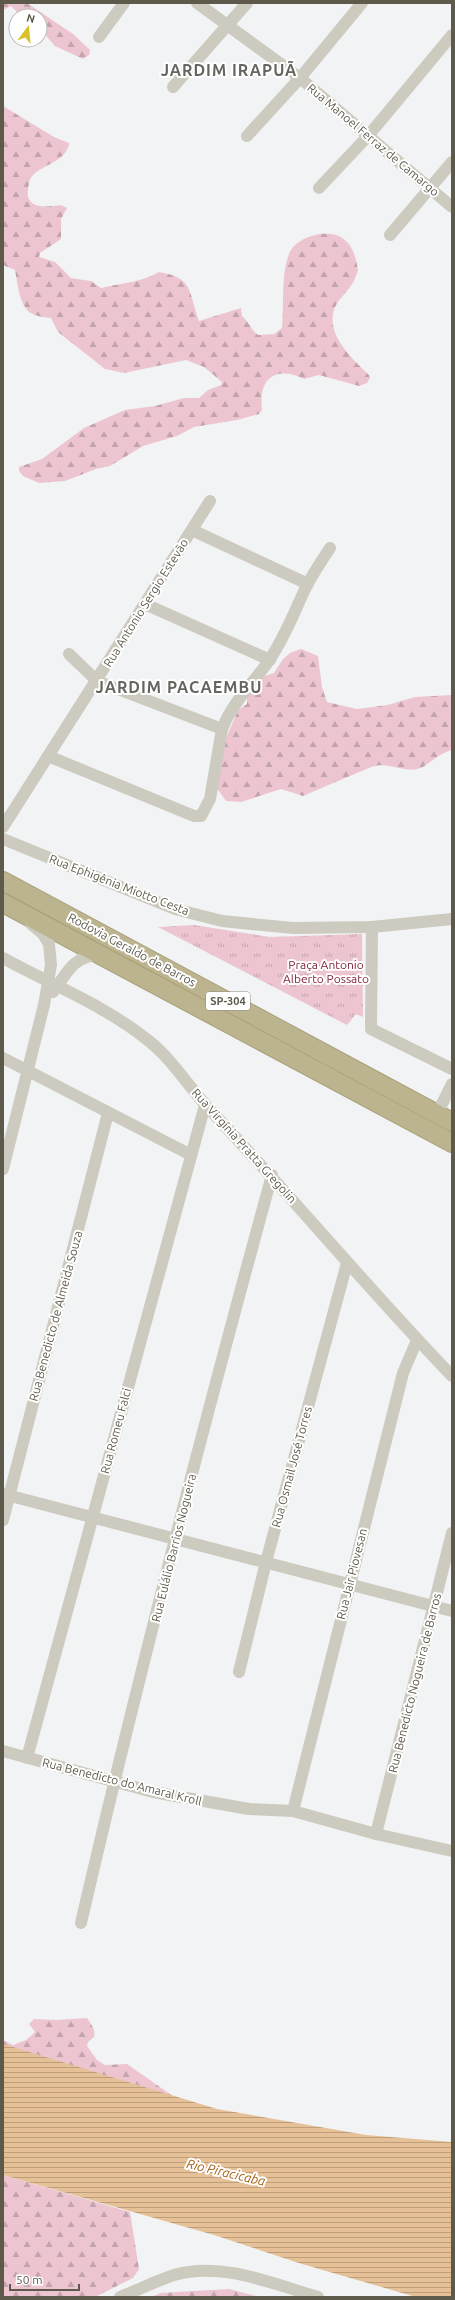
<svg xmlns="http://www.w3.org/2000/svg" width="455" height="2300" font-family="Ubuntu,sans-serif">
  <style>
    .grass { fill: url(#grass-tufts) }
    .forest { fill: url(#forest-firs) }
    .water { fill: url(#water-rules) }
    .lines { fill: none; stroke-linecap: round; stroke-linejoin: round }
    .highway-casing { stroke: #a8a079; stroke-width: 20 }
    .minor { stroke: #cdcabf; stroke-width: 12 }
    .highway { stroke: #bcb48e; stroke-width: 18 }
    .labels { text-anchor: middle; stroke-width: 4; stroke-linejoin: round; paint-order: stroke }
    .shield { fill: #fff; stroke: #8e8c81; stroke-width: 1 }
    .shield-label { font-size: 11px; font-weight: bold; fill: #5e5a4b }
    .street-label { font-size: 12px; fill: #5e5a4b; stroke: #fff }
    .park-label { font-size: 12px; fill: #7b1f30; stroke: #fff }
    .water-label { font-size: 13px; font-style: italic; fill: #a46218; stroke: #fff }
    .district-label { font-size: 16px; font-weight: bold; letter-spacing: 1px; fill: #66655f; stroke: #fff }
  </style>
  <defs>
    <pattern id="grass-tufts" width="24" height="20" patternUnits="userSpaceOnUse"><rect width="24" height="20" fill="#edc5d1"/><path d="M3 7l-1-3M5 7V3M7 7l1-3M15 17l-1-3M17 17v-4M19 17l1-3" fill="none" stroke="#c3a3ac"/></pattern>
    <pattern id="forest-firs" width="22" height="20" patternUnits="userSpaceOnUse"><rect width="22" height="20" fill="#edc5d1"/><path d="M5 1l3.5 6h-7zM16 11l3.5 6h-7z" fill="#c3a3ac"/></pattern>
    <pattern id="water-rules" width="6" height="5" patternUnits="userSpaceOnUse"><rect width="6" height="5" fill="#e6c096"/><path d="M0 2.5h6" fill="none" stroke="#be9f7c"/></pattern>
  </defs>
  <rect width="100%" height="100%" fill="#f2f3f4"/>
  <path class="grass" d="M194,925L270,937L362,934L363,1017L356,1014L347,1025L158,927Z"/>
  <g class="forest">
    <path d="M3,3H27L73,34L90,50L89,55L83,59L55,46L40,29V16H21L11,6L3,10Z"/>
    <path d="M3,106L54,137L69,143C67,161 44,164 33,175C29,179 29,184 28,189C25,210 47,207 61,205L67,208L61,219V239L40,253L39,257L55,262L71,278L91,281L101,288C119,284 145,281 159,272C194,278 188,291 199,321L241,308L242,316C249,322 251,330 258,335L274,334L282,328C284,306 281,274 289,254C296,236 330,227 345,240C354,248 356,259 358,270C356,276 354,282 350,287C345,294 339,299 335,307C324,334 352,358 369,375L370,378L367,383L359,386L319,375L304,379C275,365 258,379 262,410L259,414L237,420L194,427L177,436L143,446L110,466L96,469L65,481L39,483L23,476L19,471V467L42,459L84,428L125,410L155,406L184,398H199L208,390L221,385L222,382L204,367L186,360L124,373L105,369L58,332L51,318C46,317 40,317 35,315C19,310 18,284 15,270L3,265Z"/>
    <path d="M301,649L318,656L322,687L327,702L357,709L388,705L415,697L452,695V750C436,754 428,767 417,769C403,772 387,761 371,767C350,776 326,786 303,796L281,789L241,802L226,801L216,787L226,738L238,710L247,704V693L261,677L274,673L283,659L290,653Z"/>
    <path d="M87,2018C91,2024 96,2030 94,2037L88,2042L87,2046L97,2060L105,2065L127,2064L177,2099L3,2067V2040L13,2045L26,2040L35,2032L29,2024L34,2019L57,2020Z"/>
    <path d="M3,2175L130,2212L139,2269L133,2278L95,2297H3Z"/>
    <path d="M229,2289L260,2297H151L161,2293Z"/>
  </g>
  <path class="water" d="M3,2044L217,2109L366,2135L452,2142V2297H416L302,2264L214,2235L3,2175Z"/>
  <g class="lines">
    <g class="highway-casing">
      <g id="highway">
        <path d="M3,881L452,1122"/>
        <path d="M3,903L452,1143"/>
      </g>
    </g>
    <g class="minor">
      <path d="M197,3L300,78L452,207"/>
      <path d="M99,37L124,3"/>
      <path d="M173,87L247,3"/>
      <path d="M247,136L300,78L362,3"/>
      <path d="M319,188L368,136L452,35"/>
      <path d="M390,235L452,162"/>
      <path d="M192,530L308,584"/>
      <path d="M145,604L270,660"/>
      <path d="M69,654L97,681L222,729"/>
      <path d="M48,756L194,816H201L210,799L222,729C233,701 254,683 270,659C286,635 295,610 307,585C314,572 322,560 330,548"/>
      <path d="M3,827L210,501"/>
      <path d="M3,839L175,909L222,921L293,928L372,927L452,919"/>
      <path d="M372,927L371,1029L452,1069"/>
      <path d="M3,958C52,985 106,1006 149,1041C173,1060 190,1089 211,1111C293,1198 369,1290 452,1376"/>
      <path d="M53,992C68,972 71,958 99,954"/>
      <path d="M3,1058L191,1155"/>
      <path d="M442,1104L452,1084"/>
      <path d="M3,1169L44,1005L51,965L49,944L43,934L31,924"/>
      <path d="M3,1494L452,1611"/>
      <path d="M3,1520L108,1113"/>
      <path d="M239,1672L266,1562L347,1263"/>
      <path d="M3,1751L153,1792L249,1809L293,1811L376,1834L452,1851"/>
      <path d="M27,1758L205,1105"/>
      <path d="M293,1811L403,1373L417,1340"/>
      <path d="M376,1834L452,1533"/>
      <path d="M81,1923C139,1672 204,1423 272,1175"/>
      <path d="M120,2297C138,2290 156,2281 174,2275C222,2261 273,2284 318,2297"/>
    </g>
    <use href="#highway" class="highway"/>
  </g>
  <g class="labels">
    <rect class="shield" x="206" y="992" width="44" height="18" rx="3"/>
    <g class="shield-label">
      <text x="228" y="1005">SP-304</text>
    </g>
    <g class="street-label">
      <text transform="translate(373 140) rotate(40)" y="4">Rua Manoel Ferraz de Camargo</text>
      <text transform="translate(146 603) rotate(-58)" y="4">Rua Antonio Sergio Estevão</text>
      <text transform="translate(119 885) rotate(21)" y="4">Rua Ephigênia Miotto Cesta</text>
      <text transform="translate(132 950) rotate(28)" y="4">Rodovia Geraldo de Barros</text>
      <text transform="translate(244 1146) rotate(48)" y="4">Rua Virgínia Pratta Gregolin</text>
      <text transform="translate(56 1316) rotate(-75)" y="4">Rua Benedicto de Almeida Souza</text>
      <text transform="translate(116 1431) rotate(-75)" y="4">Rua Romeu Falci</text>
      <text transform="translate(292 1467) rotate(-75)" y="4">Rua Osmail José Torres</text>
      <text transform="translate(174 1548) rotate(-76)" y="4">Rua Eulálio Barrios Nogueira</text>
      <text transform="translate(352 1574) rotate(-76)" y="4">Rua Jair Piovesan</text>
      <text transform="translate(415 1683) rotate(-76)" y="4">Rua Benedicto Nogueira de Barros</text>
      <text transform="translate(122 1782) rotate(14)" y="4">Rua Benedicto do Amaral Kroll</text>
    </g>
    <g class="park-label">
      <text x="326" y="969">Praça Antonio<tspan x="326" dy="14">Alberto Possato</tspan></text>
    </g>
    <g class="water-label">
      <text transform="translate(226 2172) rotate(13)" y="5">Rio Piracicaba</text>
    </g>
    <g class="district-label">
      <text x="229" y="76">JARDIM IRAPUÃ</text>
      <text x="179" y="693">JARDIM PACAEMBU</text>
    </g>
  </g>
  <rect width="455" height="2300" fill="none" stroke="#5e5a4b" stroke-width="8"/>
  <g transform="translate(28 28) rotate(16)"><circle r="19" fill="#ffffff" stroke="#bfbdb7"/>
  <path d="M0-3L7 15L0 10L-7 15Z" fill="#d7c329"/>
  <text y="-6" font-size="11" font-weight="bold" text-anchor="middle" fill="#5e5a4b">N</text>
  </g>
  <path d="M10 2284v6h69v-6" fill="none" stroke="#5e5a4b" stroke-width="2"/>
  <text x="16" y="2284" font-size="12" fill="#5e5a4b" stroke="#ffffff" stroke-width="3" paint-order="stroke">50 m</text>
</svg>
